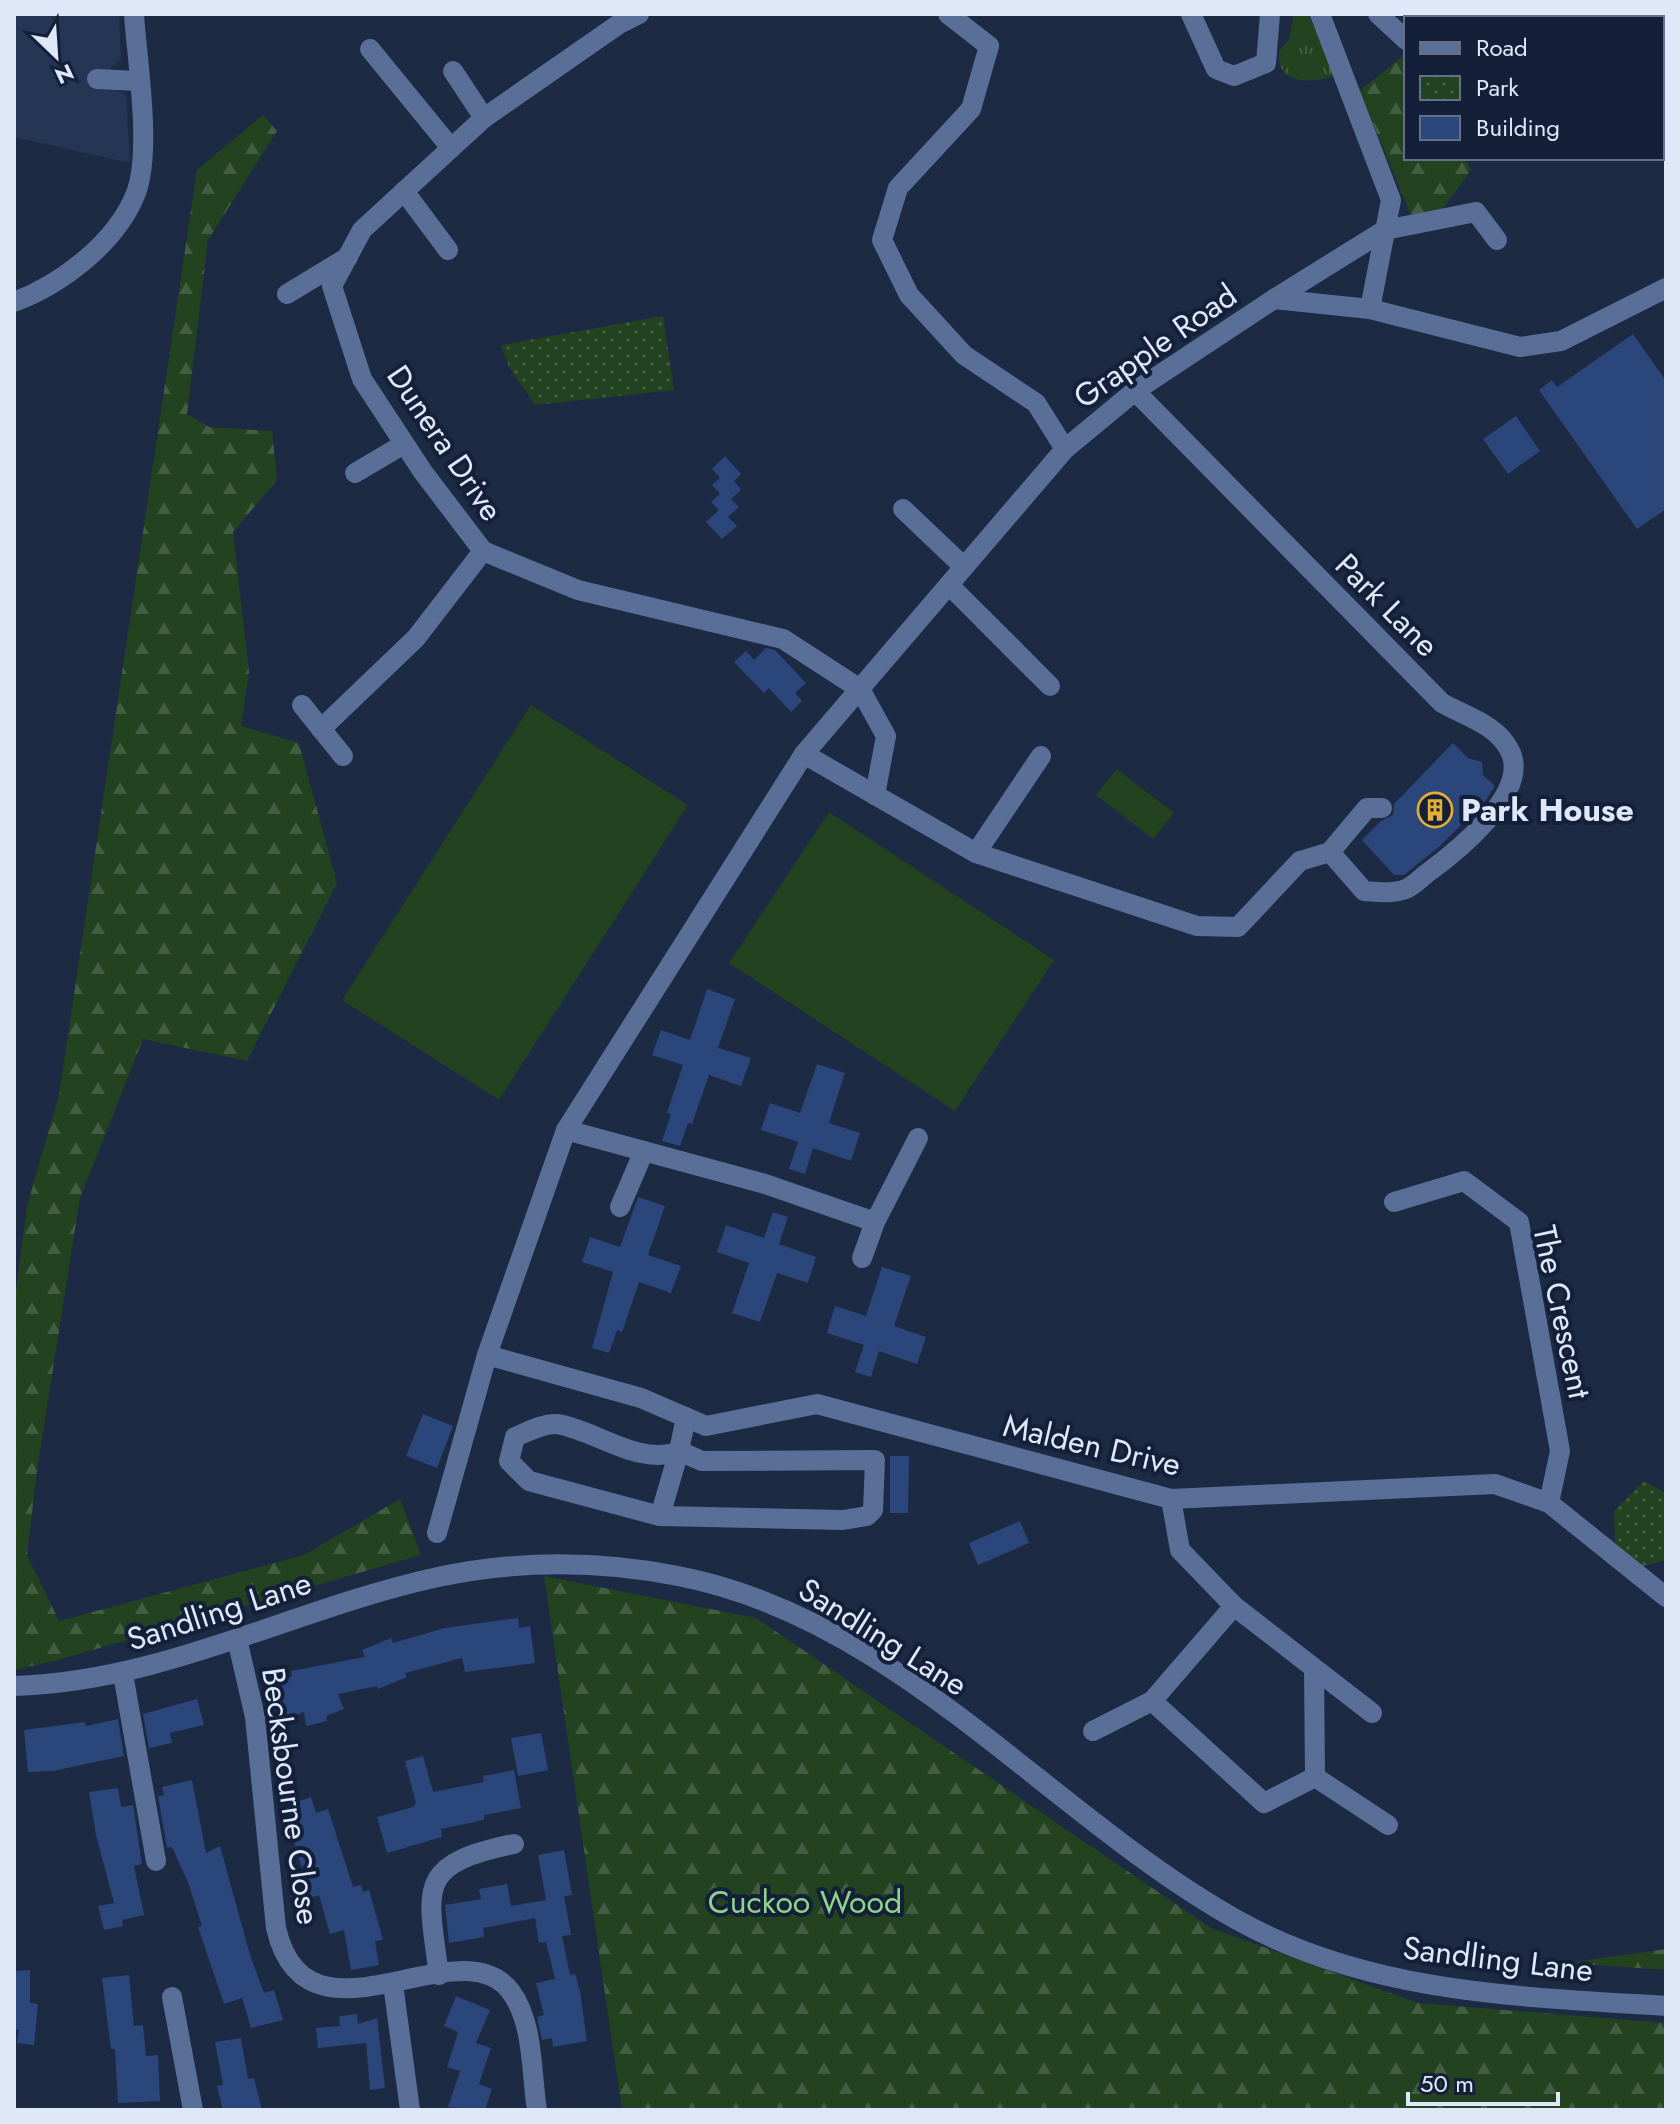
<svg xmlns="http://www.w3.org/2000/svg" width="1680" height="2124" font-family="Jost,sans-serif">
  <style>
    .built { fill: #253654 }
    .grass { fill: url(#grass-tufts) }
    .forest { fill: url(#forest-firs) }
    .park { fill: url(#park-dots) }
    .pitch { fill: #224220 }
    .building { fill: #2b467a }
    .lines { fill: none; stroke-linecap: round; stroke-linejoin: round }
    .minor { stroke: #596f98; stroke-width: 20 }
    .labels { text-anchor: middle; stroke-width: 8; stroke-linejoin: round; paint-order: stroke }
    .street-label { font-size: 32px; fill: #dee8f9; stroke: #142039 }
    .poi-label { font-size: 32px; font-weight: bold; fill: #dee8f9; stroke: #142039; text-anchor: start }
    .park-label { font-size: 32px; fill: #8ed388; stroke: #142039 }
  </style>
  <defs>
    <pattern id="grass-tufts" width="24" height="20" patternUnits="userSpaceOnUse" patternTransform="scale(2)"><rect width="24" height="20" fill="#224220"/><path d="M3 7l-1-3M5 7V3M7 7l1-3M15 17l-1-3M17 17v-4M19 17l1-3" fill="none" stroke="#425d41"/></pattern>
    <pattern id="forest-firs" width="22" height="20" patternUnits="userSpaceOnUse" patternTransform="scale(2)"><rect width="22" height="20" fill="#224220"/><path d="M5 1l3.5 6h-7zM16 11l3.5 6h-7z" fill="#425d41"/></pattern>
    <pattern id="park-dots" width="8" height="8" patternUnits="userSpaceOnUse" patternTransform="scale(2)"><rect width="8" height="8" fill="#224220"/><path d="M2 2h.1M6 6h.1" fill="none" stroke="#425d41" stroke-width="1.8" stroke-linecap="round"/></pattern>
  </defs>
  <rect width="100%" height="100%" fill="#1d2a44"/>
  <path class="built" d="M14,14H119L121,59L111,68L113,89L126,94L130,163L14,137Z"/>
  <path class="grass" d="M1294,14H1308L1336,75C1314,84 1275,86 1279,51L1289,39Z"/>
  <g class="forest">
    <path d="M1442,14H1537L1531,18H1439Z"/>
    <path d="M1406,54V158H1465L1471,170L1442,210L1411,215L1359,91Z"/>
    <path d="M263,115L277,131L208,240L187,414L209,427L272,431L277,480L233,532L249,672L241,726L299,743L337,883L247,1061L143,1039L80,1198L37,1470L27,1555L59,1621L304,1555L400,1499L421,1555L58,1660L14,1670V1305L27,1206L59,1095L197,170Z"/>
    <path d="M544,1576L756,1618L1211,1928L1418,2003L1666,2023V2110H622Z"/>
    <path d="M1666,1949V1970L1565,1963Z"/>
  </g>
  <g class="park">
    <path d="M663,316L674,390L535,405L509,367L501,345Z"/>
    <path d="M1644,1481L1666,1493V1560L1640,1567L1615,1542L1614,1511Z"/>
  </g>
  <g class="pitch">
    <path d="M531,705L688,805L499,1100L342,1000Z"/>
    <path d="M1117,769L1174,813L1153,839L1096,795Z"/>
    <path d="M829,812L1054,960L955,1111L729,963Z"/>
  </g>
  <g class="building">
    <path d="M1633,334L1666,381V509L1637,529L1539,390L1552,380L1557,387Z"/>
    <path d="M1516,416L1540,451L1508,474L1483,439Z"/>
    <path d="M725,456L741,474L734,481L741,490L731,499L739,507L728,517L737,526L722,539L706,522L719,510L711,502L720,494L712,485L720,478L712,469Z"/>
    <path d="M766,648L775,650L806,683L795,693L802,701L791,712L769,688L764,693L734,662L746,651L754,660Z"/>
    <path d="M1453,743L1468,758L1482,762L1483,775L1495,786L1486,800L1440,846L1404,875H1394L1362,840L1381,821L1393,815L1394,804Z"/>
    <path d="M707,989L735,999L718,1048L751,1058L741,1086L709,1075L692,1124L688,1123L680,1146L662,1141L671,1114L667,1113L683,1065L652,1055L661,1030L690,1040Z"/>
    <path d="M817,1064L845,1073L829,1123L860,1133L851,1161L813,1148L805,1174L789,1169L798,1142L761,1130L770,1103L800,1113Z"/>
    <path d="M638,1197L665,1206L648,1255L681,1266L671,1293L639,1282L622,1332L617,1330L609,1353L592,1348L613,1272L582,1262L590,1237L620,1247Z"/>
    <path d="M773,1212L788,1217L779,1244L816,1257L808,1283L777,1273L760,1322L732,1313L749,1263L717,1252L726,1225L764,1238Z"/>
    <path d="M882,1267L911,1276L894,1326L926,1337L917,1364L879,1351L871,1377L855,1372L864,1345L827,1333L835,1306L866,1316Z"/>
    <path d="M423,1414L453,1426L437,1468L406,1456Z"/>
    <path d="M890,1456H909L908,1513H890Z"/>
    <path d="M1020,1521L1029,1543L978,1565L969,1543Z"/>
    <path d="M518,1618L519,1628L530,1626L535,1663L465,1672L462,1658L405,1673L407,1677L378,1689L377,1686L338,1694L344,1709L326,1716L327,1721L306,1726L304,1712L281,1721L268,1686L292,1676L291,1671L365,1657L362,1650L391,1638L393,1643L445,1628Z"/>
    <path d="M197,1699L204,1725L170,1733L172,1743L149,1748L143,1714Z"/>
    <path d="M118,1719L124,1756L53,1771L28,1772L24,1730L85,1722L86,1726Z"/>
    <path d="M541,1733L548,1770L518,1776L511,1738Z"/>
    <path d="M423,1756L433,1792L484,1782L483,1776L514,1770L521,1808L484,1815V1820L441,1829L442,1837L387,1853L377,1817L413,1807L416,1803L405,1761Z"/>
    <path d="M192,1780L206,1853L220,1846L250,1955L264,1993L274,1990L283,2020L251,2028L242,1998L224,2004L198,1927L202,1926L189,1885L172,1847L167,1848L158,1796L164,1795L162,1787Z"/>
    <path d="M118,1788L121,1807L133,1805L142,1864L134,1866L144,1915L122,1920L123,1926L104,1930L98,1906L114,1903L96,1835L89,1792Z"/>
    <path d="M311,1797L316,1813L328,1809L353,1887L361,1885L363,1892L369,1890L383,1940L375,1941L379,1965L351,1970L344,1930L330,1934L319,1895L311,1898L290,1828L296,1827L288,1805Z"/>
    <path d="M564,1850L572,1895L564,1896L571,1935L562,1936L570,1975L575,1974L580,1991L587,2041L553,2047L552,2038L542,2040L537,2017L544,2015L536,1983L555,1979L546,1942L539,1943L535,1918L483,1928L484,1937L449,1943L445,1905L481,1899L479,1889L507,1884L511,1906L546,1900L538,1855Z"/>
    <path d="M30,1970V2003L38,2004L34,2045L17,2043L19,2030L14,2029V1971Z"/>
    <path d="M129,1975L134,2026L143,2025L146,2056L158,2055L160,2101L118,2103L115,2049H111L102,1978Z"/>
    <path d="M456,1996L490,2010L476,2043L491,2048L479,2084L492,2089L485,2110L448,2107L460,2071L447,2067L458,2032L444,2026Z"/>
    <path d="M357,2014L358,2024L377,2018L385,2088L370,2090L366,2043L318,2048L316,2028L340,2026L339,2016Z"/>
    <path d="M241,2038L248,2079L254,2078L262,2110H223L217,2086L223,2085L215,2042Z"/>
  </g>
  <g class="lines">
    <g class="minor">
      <path d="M639,14L619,24L484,118L362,230L332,286L362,379L423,472L483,551L578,590L783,639L860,689L886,736L875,795"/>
      <path d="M948,14L989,46L971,109L898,188L882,240L909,295L964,355L1036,403L1065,449"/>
      <path d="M1191,14L1216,69L1234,76L1266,63L1270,14"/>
      <path d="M1320,14L1391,200L1370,309"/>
      <path d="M1378,14L1406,40"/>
      <path d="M1649,14L1651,18"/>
      <path d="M1428,18L1431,14"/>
      <path d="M1662,36L1666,42"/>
      <path d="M370,49L451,148"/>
      <path d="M453,71L484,118"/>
      <path d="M97,79L138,81"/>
      <path d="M404,191L448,250"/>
      <path d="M287,294L348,257"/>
      <path d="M1274,299L1385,230L1476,212L1497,240"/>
      <path d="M14,302C62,284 117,242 136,193C152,150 137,61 134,14"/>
      <path d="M355,473L404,444"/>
      <path d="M903,509L964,567"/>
      <path d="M949,585L1050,686"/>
      <path d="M302,705L343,756"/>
      <path d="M321,729L416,638L483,551"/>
      <path d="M804,754L976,853L1197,926L1238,927L1300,861L1330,852L1364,891C1378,892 1393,894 1406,889C1413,886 1420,879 1426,874C1455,853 1531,793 1510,751C1498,725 1465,716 1442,703L1135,391"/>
      <path d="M1330,852L1367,808H1382"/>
      <path d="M976,853L1041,756"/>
      <path d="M566,1130L762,1183L875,1222"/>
      <path d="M1394,1202L1464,1181L1519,1222L1560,1451L1549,1503"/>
      <path d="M620,1207L644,1151"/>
      <path d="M862,1258L875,1222L918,1138"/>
      <path d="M487,1355L641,1398L706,1426L817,1404L1171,1499L1495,1484L1549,1503L1666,1597"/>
      <path d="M679,1451C639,1467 596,1430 557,1424C544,1423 527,1432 515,1437L509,1461L529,1481L660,1516L843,1520L867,1516L873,1510L875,1460L702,1461L679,1451L686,1417"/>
      <path d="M1171,1499L1180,1550L1234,1606L1372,1713"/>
      <path d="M660,1516L679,1451"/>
      <path d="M437,1533L487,1355L566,1130L804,754L1065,449L1135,391L1274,299L1370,309L1520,347L1561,341L1666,288"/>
      <path d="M237,1639L255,1717L276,1928C307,2061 460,1922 511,1992C534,2023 531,2073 537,2110"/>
      <path d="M1314,1669L1315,1777"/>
      <path d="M123,1674L156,1861"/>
      <path d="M14,1686C163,1682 295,1608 438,1577C519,1560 597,1560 678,1576C898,1618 1050,1816 1239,1921C1369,1993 1521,1997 1666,2006"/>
      <path d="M1152,1701L1264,1803L1315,1777L1388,1825"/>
      <path d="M1093,1731L1152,1701L1234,1606"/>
      <path d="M439,1975C427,1886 416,1864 514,1844"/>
      <path d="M393,1984L410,2110"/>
      <path d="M172,1997L193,2110"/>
    </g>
  </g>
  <defs>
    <g id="building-ring" transform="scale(1.8)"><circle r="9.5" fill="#142039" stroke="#e4ad35" stroke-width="1.5"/><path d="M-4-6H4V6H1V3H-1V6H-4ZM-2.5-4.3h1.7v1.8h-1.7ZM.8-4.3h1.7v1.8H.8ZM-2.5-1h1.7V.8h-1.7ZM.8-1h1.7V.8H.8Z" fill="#e4ad35"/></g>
  </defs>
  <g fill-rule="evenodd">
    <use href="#building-ring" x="1435" y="810"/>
  </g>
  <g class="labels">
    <g class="street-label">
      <text transform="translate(1155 346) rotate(-35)" y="11">Grapple Road</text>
      <text transform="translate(445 443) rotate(56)" y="11">Dunera Drive</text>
      <text transform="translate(1387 605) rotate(45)" y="11">Park Lane</text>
      <text transform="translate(1562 1312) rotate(78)" y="11">The Crescent</text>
      <text transform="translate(1092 1445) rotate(13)" y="11">Malden Drive</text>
      <text transform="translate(219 1611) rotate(-18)" y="11">Sandling Lane</text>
      <text transform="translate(883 1637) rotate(32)" y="11">Sandling Lane</text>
      <text transform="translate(291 1796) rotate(82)" y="11">Becksbourne Close</text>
      <text transform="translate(1498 1959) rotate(7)" y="11">Sandling Lane</text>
    </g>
    <g class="poi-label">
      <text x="1461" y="821">Park House</text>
    </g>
    <g class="park-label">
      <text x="805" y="1913">Cuckoo Wood</text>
    </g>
  </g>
  <rect width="1680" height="2124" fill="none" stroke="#dee8f9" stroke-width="32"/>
  <rect x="1404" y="16" width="260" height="144" fill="#142039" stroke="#657086" stroke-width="2"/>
  <rect x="1420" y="42" width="40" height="12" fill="#596f98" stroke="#657086" stroke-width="2"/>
  <text x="1476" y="56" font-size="24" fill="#dee8f9">Road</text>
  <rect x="1420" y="76" width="40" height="24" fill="url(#park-dots)" stroke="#657086" stroke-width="2"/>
  <text x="1476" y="96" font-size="24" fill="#dee8f9">Park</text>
  <rect x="1420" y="116" width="40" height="24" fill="#2b467a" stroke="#657086" stroke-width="2"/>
  <text x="1476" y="136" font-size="24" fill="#dee8f9">Building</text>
  <g transform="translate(56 56) rotate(155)" stroke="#142039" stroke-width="6" paint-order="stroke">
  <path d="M0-6L14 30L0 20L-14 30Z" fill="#dee8f9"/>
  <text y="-12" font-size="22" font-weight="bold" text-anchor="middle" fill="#dee8f9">N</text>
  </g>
  <path d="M1408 2092v12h150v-12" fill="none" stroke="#dee8f9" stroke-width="4"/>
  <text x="1420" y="2092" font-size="24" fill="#dee8f9" stroke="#142039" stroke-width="6" paint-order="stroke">50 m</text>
</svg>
